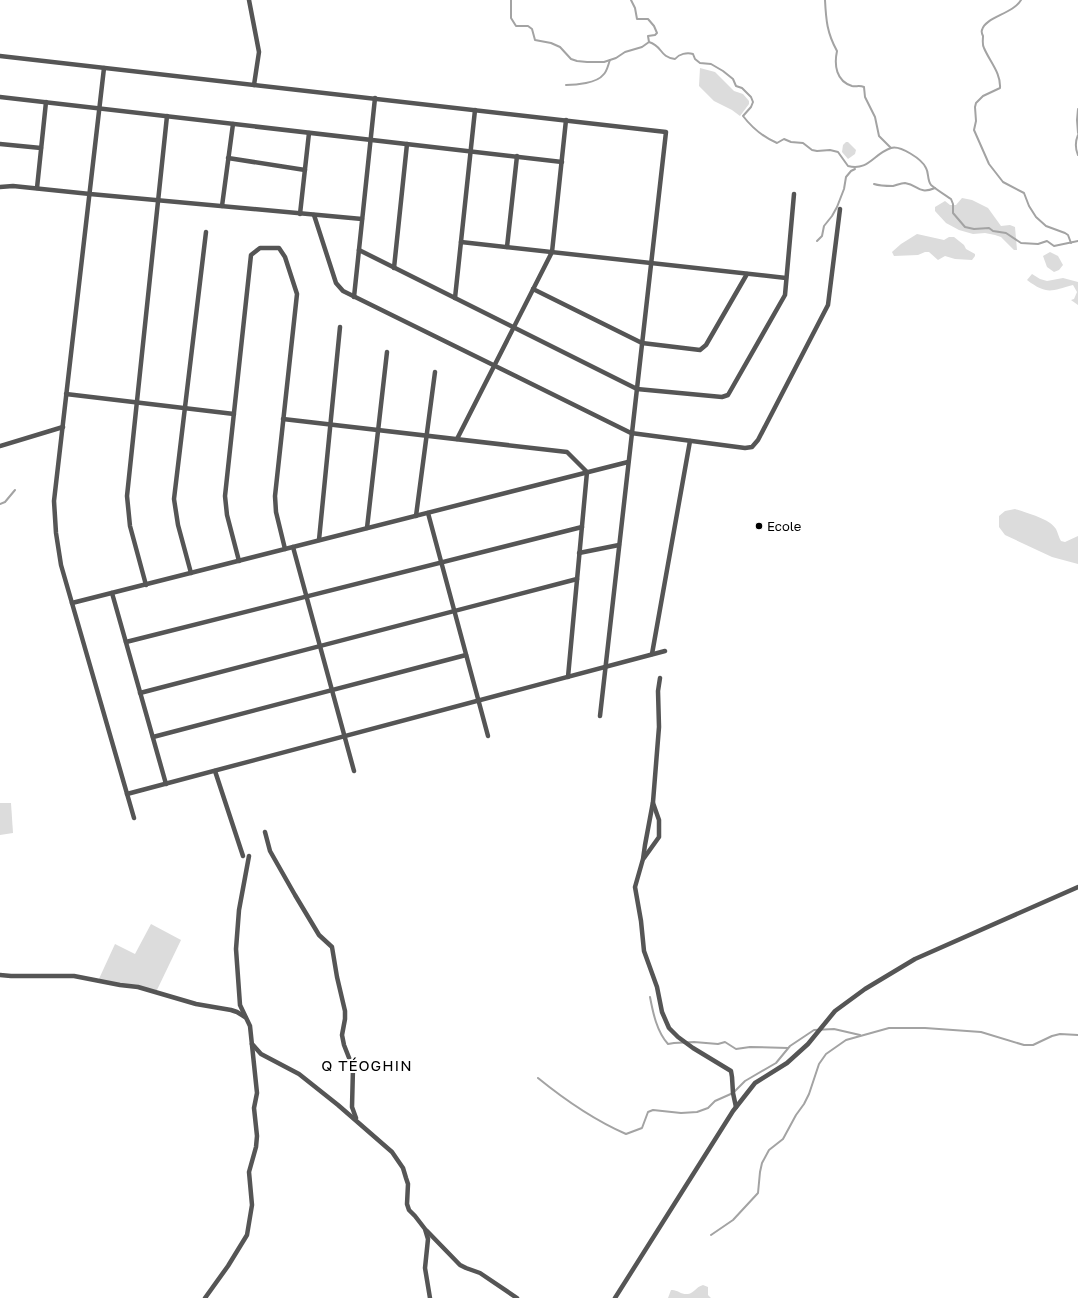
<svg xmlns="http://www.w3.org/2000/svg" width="1078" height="1298" font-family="'Golos Text',sans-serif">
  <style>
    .green { fill: #dcdcdc }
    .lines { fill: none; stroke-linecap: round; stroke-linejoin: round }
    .stream { stroke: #a3a3a3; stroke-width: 2 }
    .street { stroke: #555; stroke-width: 4.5 }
    .poi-dot { fill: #000; stroke: #fff; stroke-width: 1.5 }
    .labels { text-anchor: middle; stroke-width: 4; stroke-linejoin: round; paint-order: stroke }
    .poi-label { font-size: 13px; fill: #000; stroke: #fff; text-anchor: start }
    .quarter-label { font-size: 15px; letter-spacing: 1px; fill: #000; stroke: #fff }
  </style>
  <rect width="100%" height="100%" fill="#fff"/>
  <g class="green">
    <path d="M700,68L715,72L734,91L743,94L749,101V104L740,116L732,110L714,101L699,86Z"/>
    <path d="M846,142H848L856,150L855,154L848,159L842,152L843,145Z"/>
    <path d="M962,198L972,200L988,208L1001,226L1010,225L1015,227L1017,250H1014L1001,237L995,235L985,233L973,234L959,230L946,223L935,211V207L945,201L950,205H956Z"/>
    <path d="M917,234L944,240L949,237H954L964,245L966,249L975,254V256L972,260L955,259L945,256L938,260L929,252H925L918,255L894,256L892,252L901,244Z"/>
    <path d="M1050,252L1058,256L1063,265L1059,270L1054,272L1047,267L1043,256Z"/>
    <path d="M1032,274L1040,279L1047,281L1063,278L1078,282V305L1071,300L1074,299L1077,292L1073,285C1051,291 1047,295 1027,280Z"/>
    <path d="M1015,509C1027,513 1050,519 1056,529C1058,533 1059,538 1061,541L1065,542L1078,536V564L1052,557L1005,535L999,527V516L1005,511Z"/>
    <path d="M0,803H11L13,833L0,835Z"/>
    <path d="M151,924L181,940L156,992L98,981L115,944L135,954Z"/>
    <path d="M703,1285L708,1287V1295L711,1298H668L671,1290C677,1289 681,1295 688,1294C694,1293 696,1287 703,1285Z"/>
  </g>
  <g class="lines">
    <g class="stream">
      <path d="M511,0V18L516,26H528L532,29L535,40L551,43L560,47L571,59L577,61L587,62H604L616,58L625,52L642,47L649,42C663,46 659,57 675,59C679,54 687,52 693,54L695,59L700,63L711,64L723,71L733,79L736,86L742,88L751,97L753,102L751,107L743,116C753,129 763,137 777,143L784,139L791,142L803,143L812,150L817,151L830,150L838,152L848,166C869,171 873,154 891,148C900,145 922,159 926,168C929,173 927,180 931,185C937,190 945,195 951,199L953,204V213L965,227L974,229L989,228L993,231L1006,233L1021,243L1038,244L1047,241L1054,246L1078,241"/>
      <path d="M631,0L635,8L637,19H648L654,26L657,33L655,35L648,36L649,42"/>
      <path d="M825,0C826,20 827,33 837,51C834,65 836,81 852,86C856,87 859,85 864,87L865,97L875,117L879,136L891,148"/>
      <path d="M1021,0C1013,14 985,17 982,30C981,32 982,34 983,36C983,40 982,45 984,48C990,62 1001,73 1000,88L983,96L976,103L975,107L976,121L974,130L989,164L1003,182L1024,193L1029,206L1036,217L1046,226L1065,233L1068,235L1071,243"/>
      <path d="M566,85C576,85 597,83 603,75C607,72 608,65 610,60"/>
      <path d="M1078,109L1077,120L1078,133"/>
      <path d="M1078,135C1075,142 1075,148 1078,155"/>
      <path d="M874,184C880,186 887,186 893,186C897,185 901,183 905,183C919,185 918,195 935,188"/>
      <path d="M817,241L822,236L824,226L832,216L837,207L844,189L846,177L851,171L855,169"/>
      <path d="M0,504L5,502L15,490"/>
      <path d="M650,997C653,1013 657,1032 668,1044L674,1043L694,1042L718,1044L725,1042L736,1049L750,1047L788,1048"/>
      <path d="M538,1078C565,1100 594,1120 626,1134L642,1128L648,1112L653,1110L681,1113L697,1112L708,1108L715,1101L733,1093L745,1081L776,1063L790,1046L814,1030L834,1029L860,1035"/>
      <path d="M711,1235L733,1220L758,1193L760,1172L762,1163L769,1150L783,1139L796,1115L804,1104L809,1094L819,1064L826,1054L846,1040L889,1028H925L981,1032L1024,1045H1033L1052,1036L1060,1034L1078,1035"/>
    </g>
    <g class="street">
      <path d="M249,0L259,52L254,85"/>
      <path d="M0,56L666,132L600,716"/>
      <path d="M104,68L54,501L56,533L61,565L134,818"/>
      <path d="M0,97L562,162"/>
      <path d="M0,144L41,148"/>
      <path d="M228,158L305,170"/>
      <path d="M0,187L13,186L90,194L362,219"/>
      <path d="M37,188L46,102"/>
      <path d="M222,206L233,124"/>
      <path d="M300,214L309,133"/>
      <path d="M314,215L336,283L343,291L631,433L745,448L752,447L758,440L828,305L840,209"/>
      <path d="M461,242L786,278"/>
      <path d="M507,247L517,156"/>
      <path d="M359,250L637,389L722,397L728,395L785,295L794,194"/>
      <path d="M394,268L407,144"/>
      <path d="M533,289L642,343L700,350L706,345L747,274"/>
      <path d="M354,297L375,98"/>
      <path d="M455,298L475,110"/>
      <path d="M66,394L234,414"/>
      <path d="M283,419L567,452L587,472L568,677"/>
      <path d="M457,439L552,252L566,120"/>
      <path d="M0,446L63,427"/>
      <path d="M428,513L488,736"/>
      <path d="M416,516L435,372"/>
      <path d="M367,528L387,352"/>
      <path d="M319,540L340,327"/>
      <path d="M293,547L354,771"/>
      <path d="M579,553L619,545"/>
      <path d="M239,561L227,515L225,496L251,255L260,248H279L285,257L297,294L275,496L276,512L285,549"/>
      <path d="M191,573L178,525L174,499L206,232"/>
      <path d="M146,585L130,526L127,496L167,116"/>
      <path d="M112,593L166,784"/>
      <path d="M72,603L628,462"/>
      <path d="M126,642L582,527"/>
      <path d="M652,654L690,441"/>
      <path d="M660,678L658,691L659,727L653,802L645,845L643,859L635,887L641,921L644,951L657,987L662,1012L669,1028L678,1037L693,1048L731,1071L732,1077L733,1093L736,1107"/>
      <path d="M140,693L577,579"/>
      <path d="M153,737L466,655"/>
      <path d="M215,771L243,856"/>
      <path d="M127,794L665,651"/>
      <path d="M265,832L270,851L295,895L319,935L332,947L337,977L345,1011V1019L342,1035L344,1045L353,1068L352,1107L356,1118"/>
      <path d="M644,858L659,837V820L653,803"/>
      <path d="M0,975L11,976H74L120,985L138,987L196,1004L231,1010L237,1012L245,1017"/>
      <path d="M252,1044L261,1054L299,1074L338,1105L392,1152L403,1168L406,1178L408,1184L407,1204L409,1210L415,1216L425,1229L428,1239L425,1268L430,1298"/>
      <path d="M427,1231L460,1265L466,1268L480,1273L517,1298"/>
      <path d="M205,1298L228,1266L247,1235L252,1205L249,1172L256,1147L257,1136L254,1108L257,1093L250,1026L240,1005L236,949L239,910L249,856"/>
      <path d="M615,1298L733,1111L755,1083L787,1063L808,1044L835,1011L865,989L915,959L1078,887"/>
    </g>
  </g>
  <circle class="poi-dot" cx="759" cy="526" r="4"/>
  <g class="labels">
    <g class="poi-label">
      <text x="767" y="531">Ecole</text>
    </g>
    <g class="quarter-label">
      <text x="367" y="1071">Q TÉOGHIN</text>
    </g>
  </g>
</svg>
